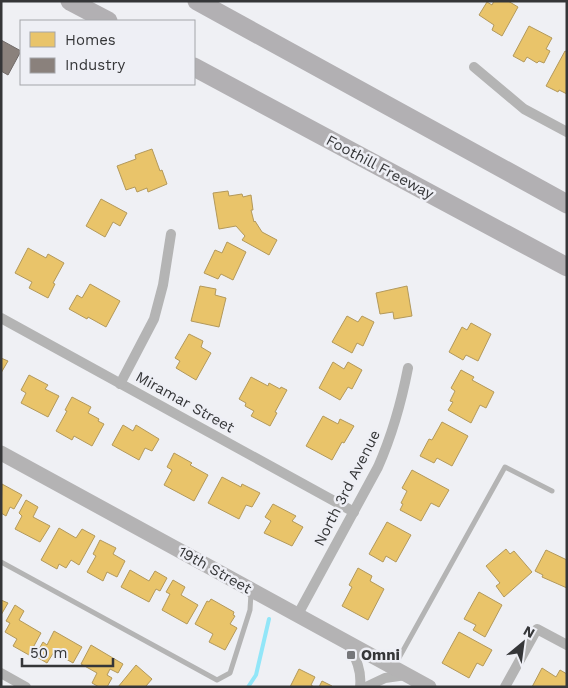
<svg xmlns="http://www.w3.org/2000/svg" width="568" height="688" font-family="'Work Sans',sans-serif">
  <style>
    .homes { fill: #e9c46a; stroke: #b3995b }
    .industry { fill: #8a817c; stroke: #706a68 }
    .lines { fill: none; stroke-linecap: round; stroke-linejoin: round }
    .stream { stroke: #92e6f8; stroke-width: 4 }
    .lane { stroke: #b4b4b4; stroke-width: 5 }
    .street { stroke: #b4b4b4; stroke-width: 10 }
    .secondary { stroke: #b4b3b4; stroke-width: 15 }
    .highway { stroke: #b2b0b3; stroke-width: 19 }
    .poi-dot { fill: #76777a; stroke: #eeeff5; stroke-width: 2 }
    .labels { text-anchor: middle; stroke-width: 5; stroke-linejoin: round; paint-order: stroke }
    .street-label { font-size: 15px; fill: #353638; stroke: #eeeff5 }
    .poi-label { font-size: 15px; font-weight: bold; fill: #353638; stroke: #eeeff5; text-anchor: start }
  </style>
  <rect width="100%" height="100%" fill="#eff0f4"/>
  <g class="homes">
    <path d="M494,1H508L518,7L502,36L492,30L494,25L479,15L487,2L492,5Z"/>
    <path d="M529,26L552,38L546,49L550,51L544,63L539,61L537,63L527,57L524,62L513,56Z"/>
    <path d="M565,51L567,52V97V94L559,90L558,92L546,86Z"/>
    <path d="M152,149L160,171L162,170L167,184L148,192L147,188L137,192L135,187L126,190L117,166L136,159L135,155Z"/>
    <path d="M228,191L229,196L242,194L243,197L251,195L253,210H251L254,222L255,221L262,232L277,240L269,255L242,240L245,236L236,226L219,229L213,193Z"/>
    <path d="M101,199L127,213L120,226L113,222L105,237L86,226Z"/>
    <path d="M227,242L246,252L233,280L221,274L218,279L204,273L215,250L222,253Z"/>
    <path d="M28,248L46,258L48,254L64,263L53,283L55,284L48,298L29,288L32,282L15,273Z"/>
    <path d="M90,284L120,301L106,327L88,317L87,319L69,309L77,295L82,298Z"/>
    <path d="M200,286L216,289L215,295L226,298L219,327L191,321Z"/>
    <path d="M407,286L412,316L394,319L393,312L380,314L376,293Z"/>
    <path d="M347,316L358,322L362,316L374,322L363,346L357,343L352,353L332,342Z"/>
    <path d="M471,323L491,334L478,361L466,355L463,360L449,352L462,327L467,330Z"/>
    <path d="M189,334L203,341L201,347L211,353L196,380L176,368L180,361L175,358Z"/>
    <path d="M1,358L8,361L1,373Z"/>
    <path d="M333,362L344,369L348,362L362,370L352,389L348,387L340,400L319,388Z"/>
    <path d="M461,370L474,377L472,380L494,392L486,408L480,405L471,423L448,410L453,402L450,401L455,391L451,388Z"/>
    <path d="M29,375L48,385L45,389L59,396L48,417L21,403L26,393L21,390Z"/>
    <path d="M251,377L268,386L269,383L280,389L281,387L287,390L275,412L277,413L270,426L251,416L254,411L245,406L246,403L239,399Z"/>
    <path d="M72,397L91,407L88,413L99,419L98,421L104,424L92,446L74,436L72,440L56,431L67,411L65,410Z"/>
    <path d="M323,416L338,424L340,419L354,426L344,443L342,442L332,460L306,446Z"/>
    <path d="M442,422L468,436L452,466L437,458L434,463L420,456L429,439L432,440Z"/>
    <path d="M123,425L133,431L136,425L159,439L152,451L145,448L139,460L112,445Z"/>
    <path d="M174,453L192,463L190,465L208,475L194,501L164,485L172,470L167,467Z"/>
    <path d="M412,470L449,490L439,507L431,503L421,521L400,510L403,504L401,503L407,491L402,488Z"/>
    <path d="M222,477L241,487L242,484L260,493L252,507L246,505L239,519L208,503Z"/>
    <path d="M2,484L22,495L14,509L10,507L6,516L1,513Z"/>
    <path d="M26,500L38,507L33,517L50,526L40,542L15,529L22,516L19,513Z"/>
    <path d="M273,504L296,516L292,521L303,527L292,546L264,533L271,521L265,517Z"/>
    <path d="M387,522L411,535L396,562L386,556L383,562L369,554Z"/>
    <path d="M59,528L76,538L82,529L95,536L79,565L71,560L66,568L59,564L57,569L41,560Z"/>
    <path d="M100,540L116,548L113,554L125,561L117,577L107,572L103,581L87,572L96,556L93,554Z"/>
    <path d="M506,549L510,554L514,551L532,572L504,597L496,586L500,583L486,566Z"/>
    <path d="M546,550L567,560V588L542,577L543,575L535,571Z"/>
    <path d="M358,568L372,576L370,581L384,589L368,620L342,606L352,587L349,585Z"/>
    <path d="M130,570L149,581L155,571L167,578L160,591L156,589L149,602L121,587Z"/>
    <path d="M173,580L185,587L181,595L198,605L187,624L162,610L170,594L166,592Z"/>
    <path d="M479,592L502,605L485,637L473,630L476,625L464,619Z"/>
    <path d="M211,599L234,612L233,615L235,616L230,624L237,628L225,650L209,642L213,634L195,624L207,601L209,602Z"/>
    <path d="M1,600L8,603L1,615Z"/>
    <path d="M15,605L24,611L19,620L41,633L29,655L13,646L17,639L5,632L10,623L6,621Z"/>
    <path d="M54,631L82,647L73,663L54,652L47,663L35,656L43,642L47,645Z"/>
    <path d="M459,632L492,650L483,666L477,663L469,678L442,663Z"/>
    <path d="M91,645L123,664L118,673L110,669L107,675L112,678L107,687H99L92,683L97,673L81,664Z"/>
    <path d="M136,665L152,679L146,686L147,687H118Z"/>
    <path d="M542,668L556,677L560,670L567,674V687H532Z"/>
    <path d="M299,669L315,677L311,685L314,687H290Z"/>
    <path d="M322,681L332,686V687H319Z"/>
  </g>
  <path class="industry" d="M1,40L21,51L8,75L1,71Z"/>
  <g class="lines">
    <path class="stream" d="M248,687L256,675L269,619"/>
    <g class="lane">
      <path d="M1,562L217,680L230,673L250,610L251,593"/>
      <path d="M395,665L505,467L552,491"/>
    </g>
    <g class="street">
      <path d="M474,67L524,109L567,132"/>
      <path d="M1,318L354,512"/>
      <path d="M120,384L154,319L163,285L171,234"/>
      <path d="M297,616L378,467C393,433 401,404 408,368"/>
      <path d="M348,644C356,658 362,671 360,687"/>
      <path d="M1,673L26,687"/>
      <path d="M366,687L385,678L406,675"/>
      <path d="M505,687L537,629L567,645"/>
    </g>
    <path class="secondary" d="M1,453L429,687"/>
    <g class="highway">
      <path d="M70,1L108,21"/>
      <path d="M197,1L567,204"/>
      <path d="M194,67L567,267"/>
    </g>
  </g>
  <rect class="poi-dot" x="346" y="650" width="10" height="10" rx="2.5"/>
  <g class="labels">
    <g class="street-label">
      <text transform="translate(380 167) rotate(28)" y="5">Foothill Freeway</text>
      <text transform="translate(185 402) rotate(29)" y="5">Miramar Street</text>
      <text transform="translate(347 488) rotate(-63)" y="5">North 3rd Avenue</text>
      <text transform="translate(215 570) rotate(29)" y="5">19th Street</text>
    </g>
    <g class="poi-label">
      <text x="361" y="660">Omni</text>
    </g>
  </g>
  <rect width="568" height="688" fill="none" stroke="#353638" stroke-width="5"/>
  <rect x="20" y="20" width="175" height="65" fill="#eeeff5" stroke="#a4a5a9"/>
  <rect x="30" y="32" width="25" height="15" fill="#e9c46a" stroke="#a4a5a9"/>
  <text x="65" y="45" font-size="15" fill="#353638">Homes</text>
  <rect x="30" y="58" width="25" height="15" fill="#8a817c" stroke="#a4a5a9"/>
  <text x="65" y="70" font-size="15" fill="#353638">Industry</text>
  <g transform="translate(523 643) rotate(29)" stroke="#eeeff5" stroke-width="4" paint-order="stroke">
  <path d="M0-4L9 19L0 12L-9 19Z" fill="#353638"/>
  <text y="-8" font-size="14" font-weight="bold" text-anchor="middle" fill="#353638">N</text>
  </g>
  <path d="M22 658v8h91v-8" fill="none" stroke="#353638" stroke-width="2.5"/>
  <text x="30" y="658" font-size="15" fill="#353638" stroke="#eeeff5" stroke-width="4" paint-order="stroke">50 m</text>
</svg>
